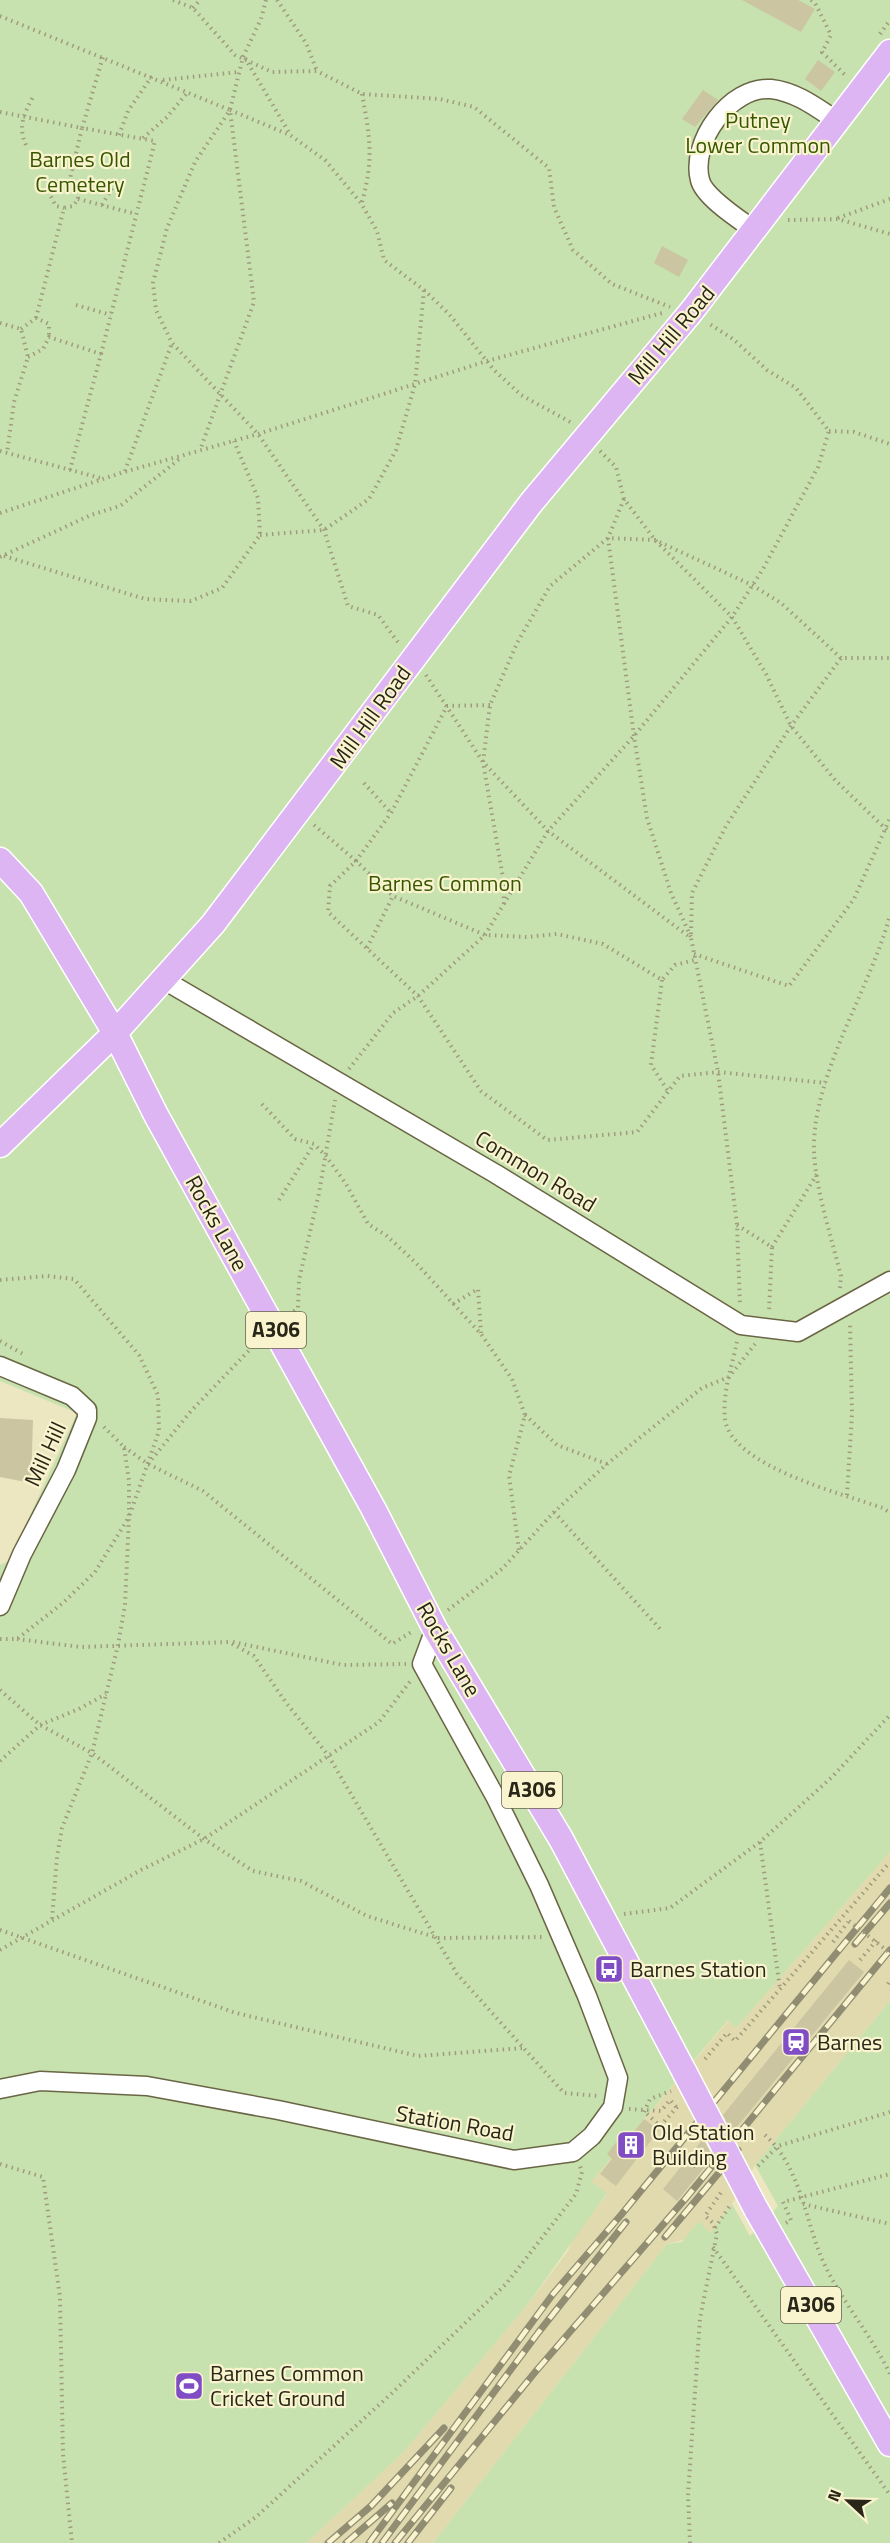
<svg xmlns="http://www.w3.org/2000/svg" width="890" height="2543" font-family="'Titillium Web',sans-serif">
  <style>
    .built { fill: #e1daae }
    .green { fill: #c7e2af }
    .building { fill: #cbc5a1 }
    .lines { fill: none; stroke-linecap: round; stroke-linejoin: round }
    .minor-casing { stroke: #6a6544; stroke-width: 21 }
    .major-casing { stroke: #fff; stroke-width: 27 }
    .path { stroke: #a09b7f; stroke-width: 4; stroke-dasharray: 1.5 4.5; stroke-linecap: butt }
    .minor { stroke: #fff; stroke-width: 18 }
    .major { stroke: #dcb5f2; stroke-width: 24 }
    .rail-casing { stroke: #918d73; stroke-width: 7 }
    .rail { stroke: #f9f3ce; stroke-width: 4.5; stroke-dasharray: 14; stroke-linecap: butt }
    .major-bridge-casing { stroke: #fff; stroke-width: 27; stroke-linecap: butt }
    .path-bridge { stroke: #a09b7f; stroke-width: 4; stroke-dasharray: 1.5 4.5; stroke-linecap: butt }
    .major-bridge { stroke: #dcb5f2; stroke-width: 24 }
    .labels { text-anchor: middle; stroke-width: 4.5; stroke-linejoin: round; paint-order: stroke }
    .shield { fill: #f9f3ce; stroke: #67644f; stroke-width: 1.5 }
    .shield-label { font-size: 21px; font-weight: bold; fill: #282618 }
    .park-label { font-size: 22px; fill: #365700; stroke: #f9f3ce }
    .street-label { font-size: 22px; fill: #282618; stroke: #f9f3ce }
    .poi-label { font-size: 22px; fill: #282618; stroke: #f9f3ce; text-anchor: start }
  </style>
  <rect width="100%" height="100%" fill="#ece6c1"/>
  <path class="built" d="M890,1852V2001L755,2165L732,2204L710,2233L667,2244L433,2543H306L403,2453L528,2304L568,2251L574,2237L607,2194L591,2182L729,2020L736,2028Z"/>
  <g class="green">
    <path d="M0,0H890V1852L736,2028L728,2020L591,2182L607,2193L528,2304L403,2453L306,2543H0V1565L9,1561L77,1413L0,1381Z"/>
    <path d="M890,2001V2543H433L667,2244L682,2242L699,2221L710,2233L732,2204L750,2236L778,2206L755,2165Z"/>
  </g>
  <g class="building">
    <path d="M742,0H798L815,9L801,32Z"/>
    <path d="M818,60L835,72L821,91L805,79Z"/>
    <path d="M703,90L718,100L695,127L682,119Z"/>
    <path d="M662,246L688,260L679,277L654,263Z"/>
    <path d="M0,1418L33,1420L31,1483L0,1477Z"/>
    <path d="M849,1960L864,1972L732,2133L723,2115Z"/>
    <path d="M644,2119L659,2130L616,2186L600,2174L612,2159L607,2154L625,2131L631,2135Z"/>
    <path d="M703,2139L713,2157L677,2201L663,2189Z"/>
  </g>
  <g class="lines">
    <g class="minor-casing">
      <g id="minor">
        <path d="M754,230C740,220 704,197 700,180C690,142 730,86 771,89C797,92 817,108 837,121"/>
        <path d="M164,980L496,1174L741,1325L798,1332L890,1281"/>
        <path d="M0,1366L72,1396L87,1410V1418L66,1470L22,1554L0,1606"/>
        <path d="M0,2089L40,2081L147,2086L278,2110L514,2160L573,2152L592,2136L613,2107L618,2078L587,1996L539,1885L496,1798L422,1664L435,1629"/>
      </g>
    </g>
    <g class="major-casing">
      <g id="major">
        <path d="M0,860L31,893L115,1033L156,1115L373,1508L435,1629L561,1839L685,2073"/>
        <path d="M0,1145L115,1033L213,924L531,503L691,312L890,52"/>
        <path d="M756,2209L890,2444"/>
      </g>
    </g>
    <g class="path">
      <path d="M173,0L193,8L235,55L272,72L317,71L362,94L440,99L474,107L549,168L554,207L573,250L612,284L670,307"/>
      <path d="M266,0L261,19L243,57L230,110L195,162L167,228L153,283L156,310L172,343L258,434L324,530L348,606L378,615L400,645"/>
      <path d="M277,0L306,43L317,71"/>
      <path d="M811,0L815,3L831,35L822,52L846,76"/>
      <path d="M193,8L200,0"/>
      <path d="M0,16L230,110L254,302L200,450"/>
      <path d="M880,34L890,20"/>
      <path d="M245,58L290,134"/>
      <path d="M163,80L239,72"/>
      <path d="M230,110L290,135L325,160L361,203L377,231L384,260L424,290L449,314L494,370L521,395L572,423"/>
      <path d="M0,112L82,128L69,183"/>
      <path d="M119,135L128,111L152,76"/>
      <path d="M143,138L167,117L187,93"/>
      <path d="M26,145C17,126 25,112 34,95"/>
      <path d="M78,199L136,214"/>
      <path d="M362,202C374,159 370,137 362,94"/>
      <path d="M102,205L115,183"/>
      <path d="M838,218L890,199"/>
      <path d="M788,220L838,219L890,234"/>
      <path d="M76,305L111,315"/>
      <path d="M36,318L64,208L73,206L78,199L77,189L69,183L58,182L52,188L50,195L56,206L64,208"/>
      <path d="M0,323L21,329L28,357L14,402L7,453"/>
      <path d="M21,329L36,318L49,324V337"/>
      <path d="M101,354L155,141L82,128L103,57"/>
      <path d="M28,357L43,349L49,337L101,354L70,470"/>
      <path d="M829,431L854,432L890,444"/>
      <path d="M0,451L104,479"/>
      <path d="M600,451L616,467L624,499L655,540L732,617L766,674L791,726L835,780L890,833"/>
      <path d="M125,471L172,343"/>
      <path d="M624,499L608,538L634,736L647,818L671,893L691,937"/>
      <path d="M0,513L124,472L258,434L487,361L662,313"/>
      <path d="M260,535L324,530L369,499L396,450L415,384L424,290"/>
      <path d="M4,556L145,599L191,601L222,588L260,535L258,498L234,441"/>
      <path d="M0,557L91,515L120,506L182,457"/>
      <path d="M426,675L483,762L548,831L691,938L718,1072L737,1225L740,1305"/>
      <path d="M490,705L447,706L391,813L356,861L393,896L485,935L527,937L557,934L603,944L662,980L675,965L695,960"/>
      <path d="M364,783L391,813"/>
      <path d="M314,825L356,861L330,886L328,912L418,996L481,1091L547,1140L637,1132L680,1076L718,1072L826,1083"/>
      <path d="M504,904L503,878L483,762L490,705L517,643L550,586L608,538L655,540L752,585L781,603L841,658"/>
      <path d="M691,934L692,893L726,826L791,726L841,658H890"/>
      <path d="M367,948L393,896"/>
      <path d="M694,954L789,986L854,899L890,818"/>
      <path d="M662,980L651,1065L668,1091"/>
      <path d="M349,1069L393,1013L418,996L485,935L548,831L634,736L732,617L763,569L818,467L829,431L796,388L767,370L733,339L708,323"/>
      <path d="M262,1104L295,1139L314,1144L326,1156L346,1184L368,1224L387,1236L416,1263L481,1334L512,1379L525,1415L509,1476L519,1550"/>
      <path d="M279,1200L314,1144"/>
      <path d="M737,1225L772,1247L769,1311"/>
      <path d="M772,1247L817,1174"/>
      <path d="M0,1280L47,1276L74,1279L139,1355L158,1395L159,1431L129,1517L125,1605L118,1645L92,1753L62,1828L57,1857L52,1920"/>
      <path d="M840,1288L841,1276C832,1240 815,1187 814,1151C812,1075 870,990 890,915"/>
      <path d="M453,1304L478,1289L481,1333"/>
      <path d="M289,1315L298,1308L299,1280L319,1193L335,1100"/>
      <path d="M0,1341L23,1354"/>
      <path d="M737,1342C732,1365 722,1395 725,1419C731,1466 843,1494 883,1508L890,1513"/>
      <path d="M525,1415L557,1445L607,1464"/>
      <path d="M124,1447L148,1464L203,1491L392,1644L413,1631"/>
      <path d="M148,1464L191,1411L258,1341"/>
      <path d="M847,1495L852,1414L850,1322"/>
      <path d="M554,1512L660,1629"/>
      <path d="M448,1610L502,1569L554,1512L607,1464L702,1388L729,1377L755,1344"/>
      <path d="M0,1639H17L64,1602L95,1572L129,1517V1481L124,1447L102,1425"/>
      <path d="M17,1639L81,1647L229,1642L254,1656L287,1704L328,1755L457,1974L564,2093L598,2096"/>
      <path d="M233,1642L343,1665L406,1664"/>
      <path d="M0,1690L40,1725L92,1753L204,1839L253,1871L301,1881L367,1916L438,1938L543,1937"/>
      <path d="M0,1761L40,1725L79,1709L106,1694"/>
      <path d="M760,1842L780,1989"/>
      <path d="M624,1914L670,1908L760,1842L831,1778L890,1715"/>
      <path d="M0,1930L236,2013L418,2056L523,2048"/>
      <path d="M833,1942L848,1922"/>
      <path d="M0,1950L141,1870L204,1839L379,1722L412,1679"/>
      <path d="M860,1960L877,1940"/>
      <path d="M888,1984L890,1981"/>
      <path d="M705,2059L727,2033L735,2041L890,1862"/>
      <path d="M629,2109L661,2111L670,2100L678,2109"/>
      <path d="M644,2112L650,2099L671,2091"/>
      <path d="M765,2135C800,2166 805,2219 822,2259C840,2300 871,2334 890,2374"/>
      <path d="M0,2164L43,2177L60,2297L63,2454L72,2543"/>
      <path d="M758,2166L778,2146L890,2112"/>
      <path d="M693,2167L704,2154"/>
      <path d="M803,2204L890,2224"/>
      <path d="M786,2223L791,2220L783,2202L890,2174"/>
      <path d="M715,2228L731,2204"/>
      <path d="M713,2247L890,2495"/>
      <path d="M219,2543L256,2517L392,2393L506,2284L576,2194L582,2172L580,2166"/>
      <path d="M690,2543L688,2495L700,2318L717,2234L713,2223L705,2216L722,2191"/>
    </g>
    <use href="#minor" class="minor"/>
    <use href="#major" class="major"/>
    <g class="rail-casing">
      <g id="rail">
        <path d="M855,1944L890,1903"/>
        <path d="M665,2237L738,2150"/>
        <path d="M328,2543L371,2506L444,2428"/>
        <path d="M346,2543L392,2503"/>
        <path d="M369,2543L553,2294L621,2215L890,1888"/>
        <path d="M382,2543L538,2333L626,2222"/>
        <path d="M395,2543L536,2371L686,2198L890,1950"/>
        <path d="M408,2543L451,2488"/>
      </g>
    </g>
    <use href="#rail" class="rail"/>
    <g class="major-bridge-casing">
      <path id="major-bridge" d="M685,2073L756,2209"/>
    </g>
    <g class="path-bridge">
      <path d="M849,1921L890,1953"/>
      <path d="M647,2114L660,2126L680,2104"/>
    </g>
    <use href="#major-bridge" class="major-bridge"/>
  </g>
  <defs>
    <g id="bus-square" transform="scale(1.5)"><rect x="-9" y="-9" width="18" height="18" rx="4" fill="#804dc4" stroke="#f9f3ce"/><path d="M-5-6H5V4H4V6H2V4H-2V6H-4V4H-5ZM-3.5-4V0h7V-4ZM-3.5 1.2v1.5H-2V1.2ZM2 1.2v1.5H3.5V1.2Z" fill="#fff"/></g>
    <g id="station-square" transform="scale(1.5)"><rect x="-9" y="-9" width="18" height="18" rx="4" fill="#804dc4" stroke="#f9f3ce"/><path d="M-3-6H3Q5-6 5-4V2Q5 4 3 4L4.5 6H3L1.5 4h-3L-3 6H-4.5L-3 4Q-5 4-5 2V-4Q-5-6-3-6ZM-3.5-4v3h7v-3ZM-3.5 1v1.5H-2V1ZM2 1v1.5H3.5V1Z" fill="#fff"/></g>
    <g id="building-square" transform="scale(1.5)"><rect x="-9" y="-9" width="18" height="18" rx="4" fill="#804dc4" stroke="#f9f3ce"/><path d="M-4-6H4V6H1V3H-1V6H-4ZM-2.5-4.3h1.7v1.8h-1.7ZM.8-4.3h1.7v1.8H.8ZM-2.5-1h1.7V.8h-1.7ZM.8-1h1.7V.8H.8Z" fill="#fff"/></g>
    <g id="stadium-square" transform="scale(1.5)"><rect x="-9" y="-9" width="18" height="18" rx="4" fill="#804dc4" stroke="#f9f3ce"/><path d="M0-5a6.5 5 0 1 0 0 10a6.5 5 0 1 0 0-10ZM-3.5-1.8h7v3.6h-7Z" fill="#fff"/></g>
  </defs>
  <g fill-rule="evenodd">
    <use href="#bus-square" x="609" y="1969"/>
    <use href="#station-square" x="796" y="2042"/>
    <use href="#building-square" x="631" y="2145"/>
    <use href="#stadium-square" x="189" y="2386"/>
  </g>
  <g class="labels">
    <g class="shield">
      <rect x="246" y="1312" width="60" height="36" rx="4.5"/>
      <rect x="502" y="1772" width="60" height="36" rx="4.5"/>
      <rect x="781" y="2287" width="60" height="36" rx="4.5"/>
    </g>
    <g class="shield-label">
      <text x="276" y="1337">A306</text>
      <text x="532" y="1797">A306</text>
      <text x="811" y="2312">A306</text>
    </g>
    <g class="park-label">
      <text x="758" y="128">Putney<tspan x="758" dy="25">Lower Common</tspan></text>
      <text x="80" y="167">Barnes Old<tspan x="80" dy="25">Cemetery</tspan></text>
      <text x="445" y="891">Barnes Common</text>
    </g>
    <g class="street-label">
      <text transform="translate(671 335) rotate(-50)" y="8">Mill Hill Road</text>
      <text transform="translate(370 717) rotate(-54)" y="8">Mill Hill Road</text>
      <text transform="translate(536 1171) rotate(31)" y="8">Common Road</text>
      <text transform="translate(217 1223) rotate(61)" y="8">Rocks Lane</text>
      <text transform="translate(45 1454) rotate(-65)" y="8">Mill Hill</text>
      <text transform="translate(449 1649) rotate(60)" y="8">Rocks Lane</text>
      <text transform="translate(455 2123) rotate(10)" y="8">Station Road</text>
    </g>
    <g class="poi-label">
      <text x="630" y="1977">Barnes Station</text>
      <text x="817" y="2050">Barnes</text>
      <text x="652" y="2140">Old Station<tspan x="652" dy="25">Building</tspan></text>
      <text x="210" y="2381">Barnes Common<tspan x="210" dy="25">Cricket Ground</tspan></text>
    </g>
  </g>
  <g transform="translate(848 2501) rotate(292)" stroke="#f9f3ce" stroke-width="4.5" paint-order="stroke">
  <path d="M0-4.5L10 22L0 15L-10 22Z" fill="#282618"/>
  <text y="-9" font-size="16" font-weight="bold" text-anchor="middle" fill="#282618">N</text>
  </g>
</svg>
